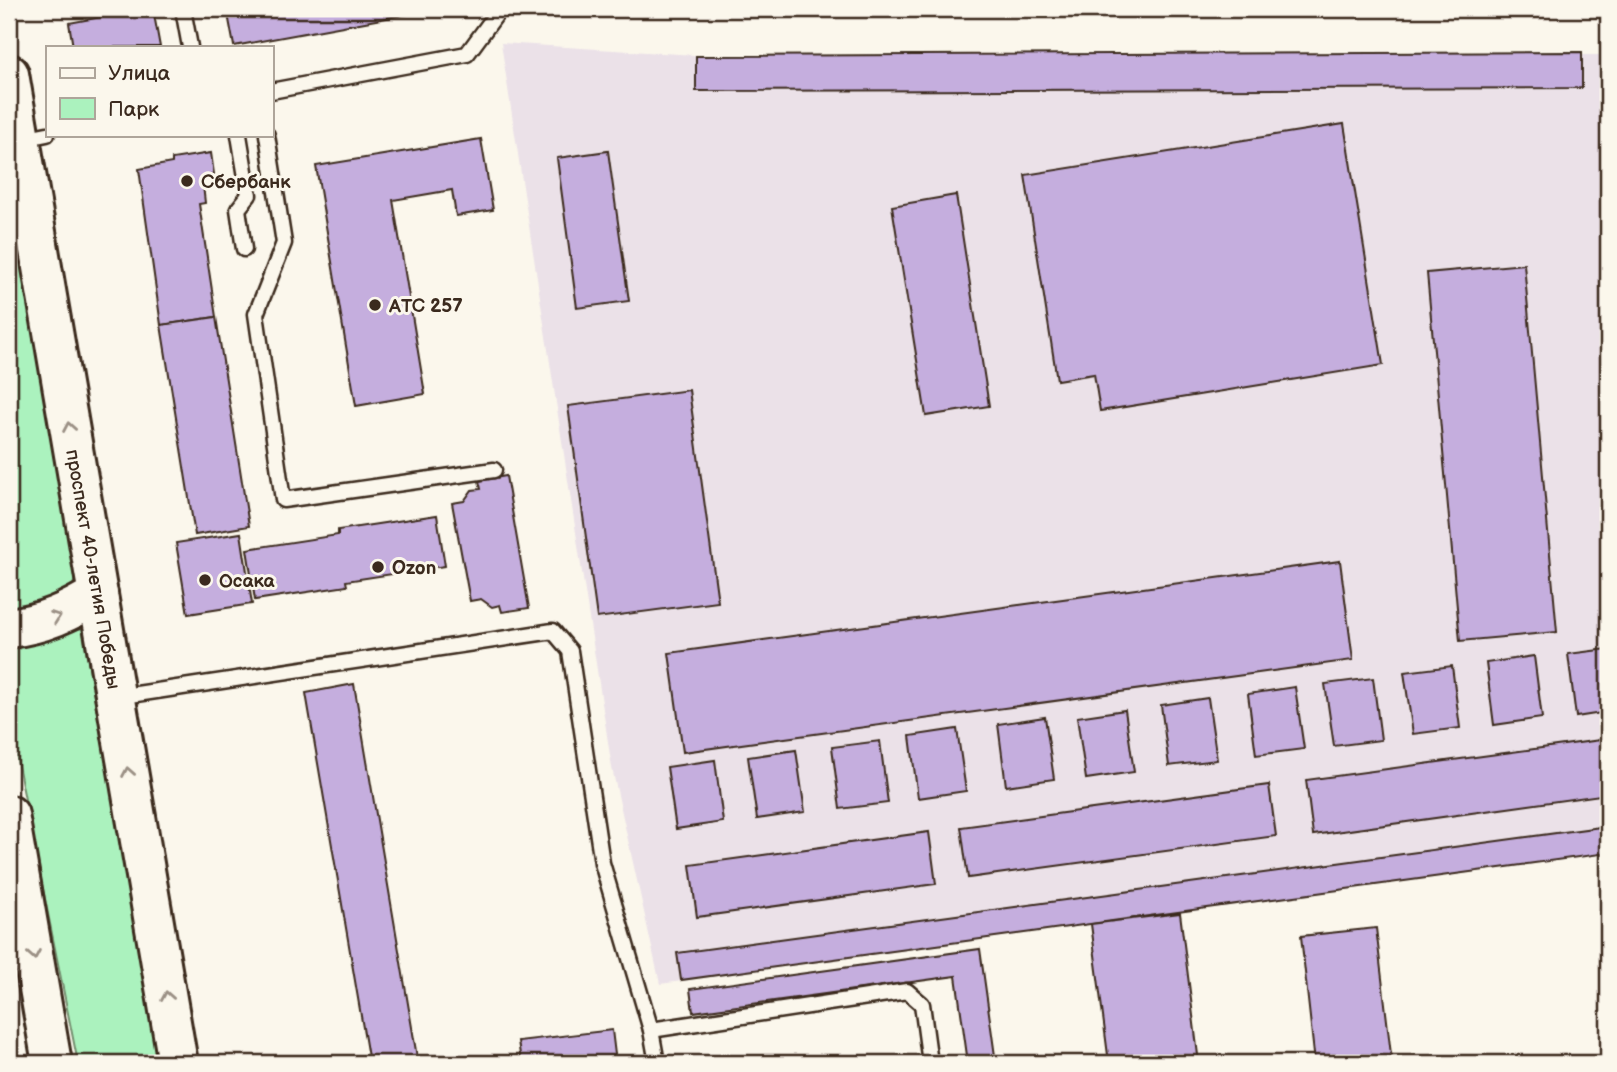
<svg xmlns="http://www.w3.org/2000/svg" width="1617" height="1072" font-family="'Balsamiq Sans',sans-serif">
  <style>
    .built { fill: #ebe1e8 }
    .green { fill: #abf2be; stroke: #738e6e; stroke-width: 2 }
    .building { fill: #c5aede; stroke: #3b2a1e; stroke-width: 2 }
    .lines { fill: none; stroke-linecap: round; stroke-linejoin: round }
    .lane-casing { stroke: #3b2a1e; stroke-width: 19 }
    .secondary-casing { stroke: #3b2a1e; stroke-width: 44 }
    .lane { stroke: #fbf7ec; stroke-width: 14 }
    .secondary { stroke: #fbf7ec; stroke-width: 38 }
    .oneway { stroke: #9b9085 }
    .poi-dot { fill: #3b2a1e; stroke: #fbf7ec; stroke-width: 2.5 }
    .labels { text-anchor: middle; stroke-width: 6; stroke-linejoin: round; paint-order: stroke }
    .poi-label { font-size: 19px; font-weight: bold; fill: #3b2a1e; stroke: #fbf7ec; text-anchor: start }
    .street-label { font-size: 19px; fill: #3b2a1e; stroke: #fbf7ec }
  </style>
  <rect width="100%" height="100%" fill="#fbf7ec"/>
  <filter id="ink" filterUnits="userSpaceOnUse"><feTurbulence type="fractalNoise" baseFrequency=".0143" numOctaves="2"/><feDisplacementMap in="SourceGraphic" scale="14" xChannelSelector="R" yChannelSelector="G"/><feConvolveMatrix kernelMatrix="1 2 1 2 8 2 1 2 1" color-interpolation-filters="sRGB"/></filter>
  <g filter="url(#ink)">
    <path class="built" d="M501,43L695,55H1608V854L660,984L612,768Z"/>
    <g class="green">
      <path d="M9,188L75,578L70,597L9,616Z"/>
      <path d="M82,628L160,1063H78L9,720V641L59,634Z"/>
    </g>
    <g class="building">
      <path d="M103,9H127L104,13Z"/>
      <path d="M144,9H153L160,47H73L69,23Z"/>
      <path d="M227,9H436L234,46Z"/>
      <path d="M1582,52V88L696,91V56Z"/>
      <path d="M1344,124L1383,365L1100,411L1094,374L1057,380L1025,175Z"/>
      <path d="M481,139L493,210L456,216L452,190L393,200L425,394L356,406L316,166Z"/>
      <path d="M608,151L629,301L577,308L557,158Z"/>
      <path d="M211,153L214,174L202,176L205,203L199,204L216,317L161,325L139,169L172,163V159Z"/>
      <path d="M956,195L989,406L926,416L892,206Z"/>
      <path d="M1524,264L1557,632L1460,641L1427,273Z"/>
      <path d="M216,317L249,526L195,535L161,325Z"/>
      <path d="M689,390L718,602L597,618L568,406Z"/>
      <path d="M506,476L529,608L502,612L500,605L492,607L481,599L470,601L452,503L464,501L472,490L481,489L479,481Z"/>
      <path d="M437,515L445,566L346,581L347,586L255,600L247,549L338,535V530Z"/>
      <path d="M241,533L252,604L188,614L176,543Z"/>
      <path d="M1340,561L1353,660L683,752L669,653Z"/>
      <path d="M1608,649V712L1576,717L1568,654Z"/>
      <path d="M1534,656L1542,718L1494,725L1486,663Z"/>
      <path d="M1452,666L1460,728L1413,734L1404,672Z"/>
      <path d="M1373,678L1381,740L1334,746L1325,684Z"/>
      <path d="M354,684L418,1063H369L306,693Z"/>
      <path d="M1295,687L1304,749L1256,755L1248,694Z"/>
      <path d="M1208,698L1217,760L1169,766L1161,705Z"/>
      <path d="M1125,710L1134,772L1086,779L1077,717Z"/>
      <path d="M1045,717L1054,779L1006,786L998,724Z"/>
      <path d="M957,729L966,791L918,798L910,736Z"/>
      <path d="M1608,739V794L1313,835L1306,780Z"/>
      <path d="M880,741L888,803L840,809L832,747Z"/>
      <path d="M796,750L805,812L757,819L748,757Z"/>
      <path d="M715,760L723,822L676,829L667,767Z"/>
      <path d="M1269,785L1276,836L968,878L961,827Z"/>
      <path d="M1608,826V853L681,980L677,953Z"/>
      <path d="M929,832L936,884L697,917L690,865Z"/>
      <path d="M1180,913L1199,1063H1109L1091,924Z"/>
      <path d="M1376,928L1392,1063H1315L1301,936Z"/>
      <path d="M980,949L996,1063H968L956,976L693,1012L690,989Z"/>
      <path d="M612,1030L616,1063H501L521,1061L518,1041Z"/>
      <path d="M1583,1058V1063H1556L1559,1059Z"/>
    </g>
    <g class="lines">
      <g class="lane-casing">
        <g id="lane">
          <path d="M183,9L190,47"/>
          <path d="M271,91L467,54L500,9"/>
          <path d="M239,135L249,195L238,209L244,249"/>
          <path d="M267,135L284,243L256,314L283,500L494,470"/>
          <path d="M22,139L47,134"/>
          <path d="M117,697L553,631L570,651L602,863L651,1030L657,1063"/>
          <path d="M651,1030L907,991L922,1004L930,1063"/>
        </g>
      </g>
      <g class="secondary-casing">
        <g id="secondary">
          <path d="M9,74L178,1063"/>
          <path d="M9,628C43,624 69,612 98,594"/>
          <path d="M9,815L52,1063"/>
        </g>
      </g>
      <use href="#lane" class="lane"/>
      <use href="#secondary" class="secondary"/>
    </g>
    <defs><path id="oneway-chevron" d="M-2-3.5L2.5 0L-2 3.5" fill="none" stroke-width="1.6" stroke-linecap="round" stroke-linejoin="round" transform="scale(1.75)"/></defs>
    <g class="oneway">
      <use href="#oneway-chevron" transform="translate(69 427) rotate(-100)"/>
      <use href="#oneway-chevron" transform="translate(56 617) rotate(-20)"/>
      <use href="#oneway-chevron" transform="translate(128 772) rotate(-100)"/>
      <use href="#oneway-chevron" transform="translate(34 955) rotate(80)"/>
      <use href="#oneway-chevron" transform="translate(167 996) rotate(-100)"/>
    </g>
  </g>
  <g class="poi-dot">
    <circle cx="187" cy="181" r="7"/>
    <circle cx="375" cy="305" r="7"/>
    <circle cx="378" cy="567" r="7"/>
    <circle cx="205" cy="580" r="7"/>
  </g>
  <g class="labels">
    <g class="poi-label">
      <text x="201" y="188">Сбербанк</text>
      <text x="389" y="312">АТС 257</text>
      <text x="392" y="574">Ozon</text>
      <text x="219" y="587">Осака</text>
    </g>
    <g class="street-label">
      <text transform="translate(94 569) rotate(80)" y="7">проспект 40-летия Победы</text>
    </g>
  </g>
  <rect width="1617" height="1072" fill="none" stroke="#fbf7ec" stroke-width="35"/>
  <rect x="18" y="18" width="1582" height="1037" fill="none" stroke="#3b2a1e" stroke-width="2.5" filter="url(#ink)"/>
  <rect x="46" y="46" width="228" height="91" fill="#fbf7ec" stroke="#aea59a" stroke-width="2"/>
  <rect x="60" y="68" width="35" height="10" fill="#fbf7ec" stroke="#aea59a" stroke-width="2"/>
  <text x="108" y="80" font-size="21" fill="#3b2a1e">Улица</text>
  <rect x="60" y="98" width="35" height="21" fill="#abf2be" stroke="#aea59a" stroke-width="2"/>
  <text x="108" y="116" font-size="21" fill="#3b2a1e">Парк</text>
</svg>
